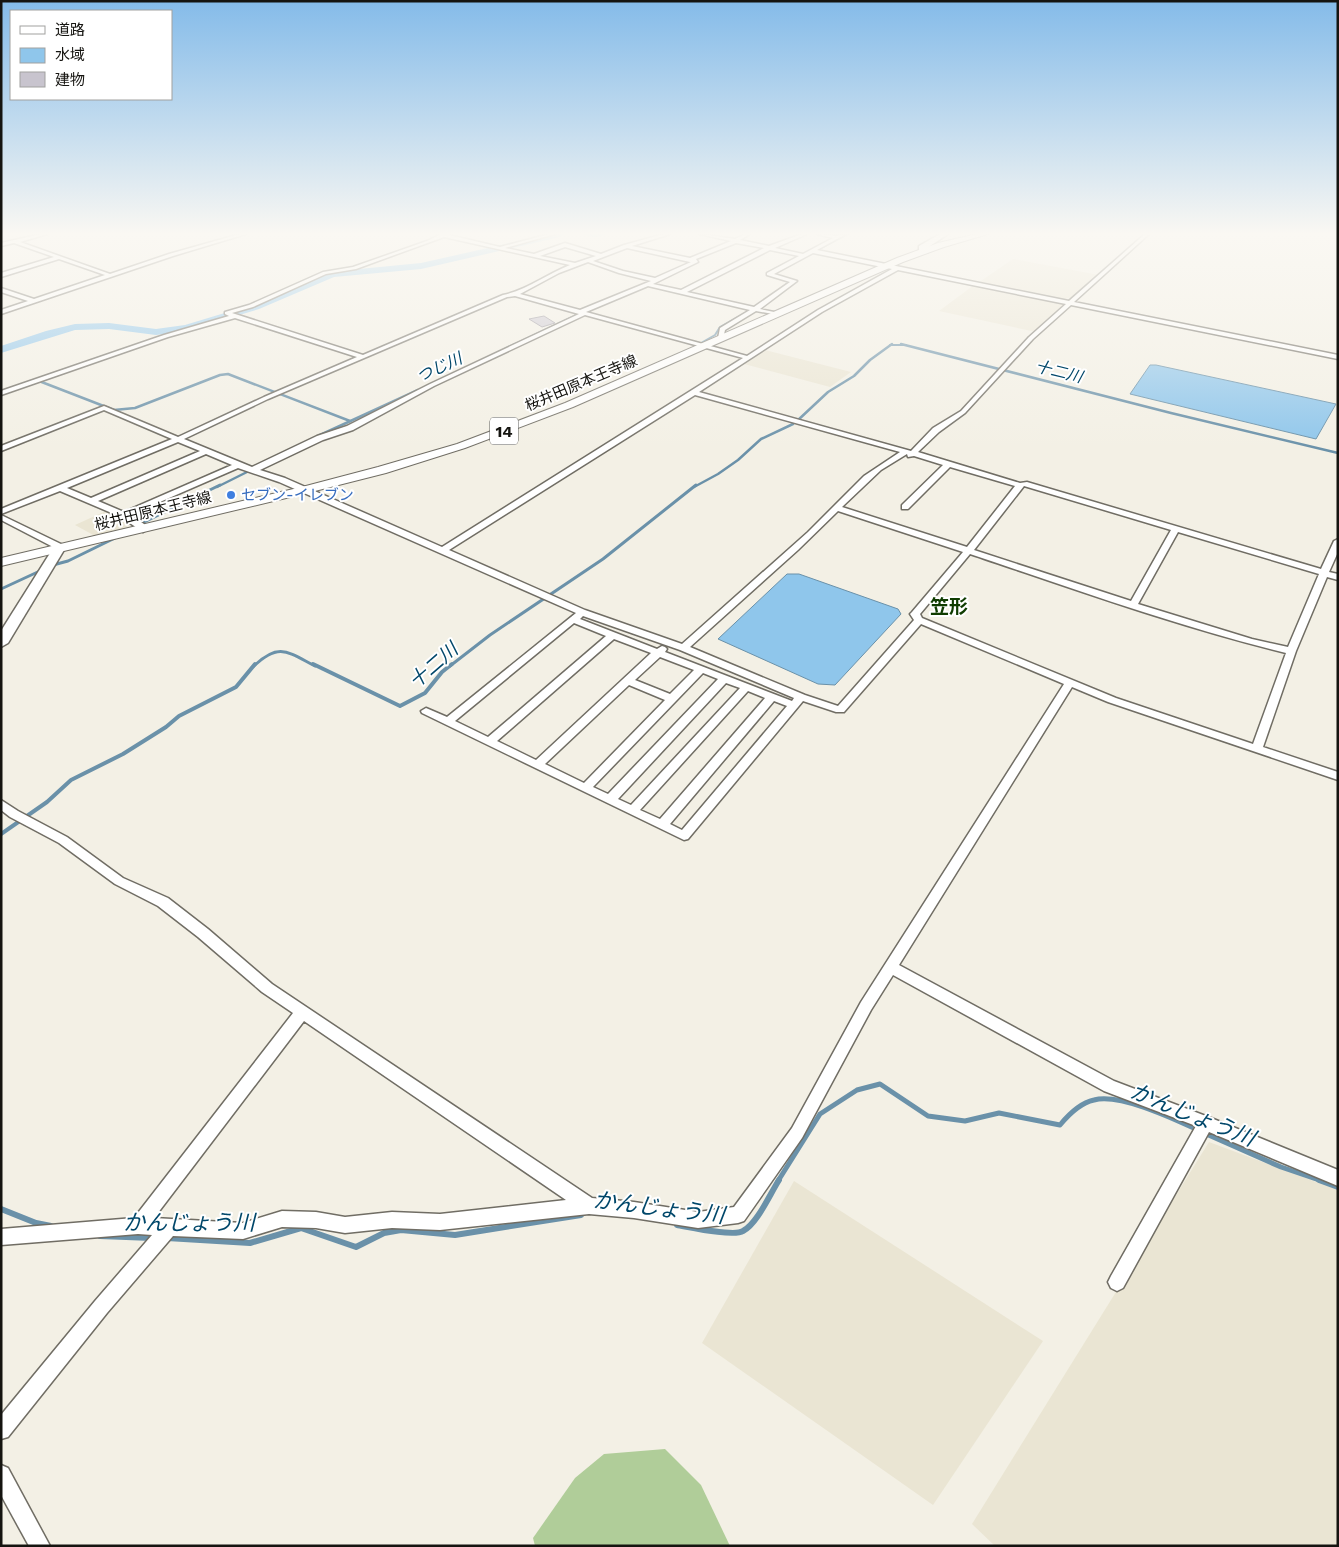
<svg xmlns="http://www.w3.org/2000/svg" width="1339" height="1547" font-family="'Work Sans','Noto Sans JP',sans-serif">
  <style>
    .built { fill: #eae5d3 }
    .forest { fill: #b0cd99 }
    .water { fill: #8fc6eb; stroke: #6a91a9 }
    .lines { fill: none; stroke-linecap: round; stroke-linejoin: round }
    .stream-far5 { stroke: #6a91a9; stroke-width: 2 }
    .stream-far4 { stroke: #6a91a9; stroke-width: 2.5 }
    .stream-far3 { stroke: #6a91a9; stroke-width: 3 }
    .stream-far2 { stroke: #6a91a9; stroke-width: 4 }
    .stream-far1 { stroke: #6a91a9; stroke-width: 5 }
    .stream { stroke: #6a91a9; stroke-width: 6 }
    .river { fill: #8fc6eb; fill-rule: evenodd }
    .building { fill: #c8c4ce; stroke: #938f99 }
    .street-casing { stroke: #706d64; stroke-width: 3 }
    .secondary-casing { stroke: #706d64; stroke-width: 3 }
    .primary-casing { stroke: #706d64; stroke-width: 2 }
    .street { fill: #fff; fill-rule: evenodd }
    .secondary { fill: #fff; fill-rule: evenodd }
    .primary { fill: #fff; fill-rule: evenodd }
    .shop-dot { fill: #3f7fe0; stroke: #fff; stroke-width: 2 }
    .labels { text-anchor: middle; stroke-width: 4; stroke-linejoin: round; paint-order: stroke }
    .far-street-label { font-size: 15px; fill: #151410; stroke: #fff }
    .far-shop-label { font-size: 15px; fill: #366cbe; stroke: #fff; text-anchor: start }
    .far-water-label { font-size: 16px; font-style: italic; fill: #00476a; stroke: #fff }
    .shield { fill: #fff; stroke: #5b5a58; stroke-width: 1 }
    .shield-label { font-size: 16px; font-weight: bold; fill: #151410 }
    .neighbourhood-label { font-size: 19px; font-weight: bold; fill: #0f3c00; stroke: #fff }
    .water-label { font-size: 19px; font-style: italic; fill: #00476a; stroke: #fff }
    .near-water-label { font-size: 22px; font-style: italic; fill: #00476a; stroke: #fff }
  </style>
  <rect width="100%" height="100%" fill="#f3f0e5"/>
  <g class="built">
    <path d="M1013,259L1099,275L1073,298L1060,299L978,283Z"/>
    <path d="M974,285L1060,302L1064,306L1036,332L939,311Z"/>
    <path d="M765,350L851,372L830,387L744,364Z"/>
    <path d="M108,510L122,517L132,524L110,535L97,537L75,525Z"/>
    <path d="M1209,1142L1338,1190V1546H995L972,1524Z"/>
    <path d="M794,1181L1043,1341L933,1505L702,1343Z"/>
  </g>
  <path class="forest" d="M665,1449L701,1485L730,1546H535L533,1538L575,1478L604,1454Z"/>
  <g class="water">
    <path d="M1150,365H1156L1336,404L1316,439L1130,394Z"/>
    <path d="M787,574H799L898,609L901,614L835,685L818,684L718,639Z"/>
  </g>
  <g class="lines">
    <g class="stream-far5">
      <path d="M819,249L848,234"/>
      <path d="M772,276L767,275V273L792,260"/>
      <path d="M770,297L790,281L789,279"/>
      <path d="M701,343L715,335L720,327L752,309"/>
      <path d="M513,345L583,312"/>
      <path d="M890,345H906"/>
    </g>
    <g class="stream-far4">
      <path d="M901,344L1171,413L1338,453"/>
      <path d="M499,352L515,344"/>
      <path d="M37,382L39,381L114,410L135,408L220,375L228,374L350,421"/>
      <path d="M797,421L828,392L854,376L870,360L892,344"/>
      <path d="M320,435L418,390"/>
      <path d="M217,487L251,470"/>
      <path d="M694,487L718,474L738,460L761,439L793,424"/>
    </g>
    <g class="stream-far3">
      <path d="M138,525L220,485"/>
      <path d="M53,565L68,561L115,538"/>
      <path d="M1,589L42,570"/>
      <path d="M254,666C279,642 288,652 315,666"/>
      <path d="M450,666L490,635L603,559L696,485"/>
    </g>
    <g class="stream-far2">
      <path d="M313,664L400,706L425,693L442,672L452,664"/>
      <path d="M1,834L47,802L71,780L123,754L166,727L179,716L236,687L255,664"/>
    </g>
    <g class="stream-far1">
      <path d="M1204,1133L1281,1167L1322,1181"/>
      <path d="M778,1181L820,1114L857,1090L880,1084L928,1116L965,1121L999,1113L1060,1125C1069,1114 1080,1103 1094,1100C1120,1093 1174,1119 1198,1130"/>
    </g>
    <g class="stream">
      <path d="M1319,1180L1338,1187"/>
      <path d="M1,1209L36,1223L51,1226"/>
      <path d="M677,1225C689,1227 734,1237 743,1231C757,1224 770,1194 779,1180"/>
      <path d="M100,1236L152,1238"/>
      <path d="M167,1238L250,1243L301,1228L356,1247L384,1233L401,1230L455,1235L581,1215"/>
    </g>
    <g class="river">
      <path d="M550,234H565L560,237L421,269L334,277L259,309L186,331L156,335L109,329L75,330L1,353V346L46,331L75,324L109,323L156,329L185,325L251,305L328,272L421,263Z"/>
      <path d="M583,234H606C601,238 588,238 583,234Z"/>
    </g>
  </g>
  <path class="building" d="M544,316L555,323L542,327L529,319Z"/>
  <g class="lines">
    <g class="street-casing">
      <g id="street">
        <path d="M41,234H47L20,242L110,274L169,254L240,234H246L173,256L1,314V310L28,301L1,292V288L34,299L105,275L59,259L1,277V273L54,257L14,243L1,246V243Z"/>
        <path d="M441,234H450L449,235L500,247L549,234H555L505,248L534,254L565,243L601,254L624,245L664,234H670L632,246L690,258L731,241L700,234L735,239L745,234H750L740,240L769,246L802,234H807L775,248L803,254L833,238L817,234L837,236L846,234L817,250L1069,301L1145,234H1149L1074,302L1338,355V359L1071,305L1033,339L965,413L939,432L918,452L1020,483L1027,482L1321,569L1334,541L1338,539V552L1329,572L1338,574V580L1327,577L1296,651L1263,747L1338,772V780L1108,702L1072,687L899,965L1114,1081L1211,1118L1338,1170V1186L1209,1132L1123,1288L1117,1291L1111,1288L1108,1282L1111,1276L1196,1126L1104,1091L893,975L871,1010L802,1138L744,1221L738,1223L698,1228L634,1218L589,1214L440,1230L392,1228L345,1233L316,1228L282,1227L243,1239L173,1236L107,1313L8,1437L1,1439V1415L95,1301L152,1235L138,1234L1,1245V1229L134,1218L293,1013L262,992L198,937L158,906L115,884L59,843L10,817L1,810V800L18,811L67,837L123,878L168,898L208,929L272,984L592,1198L634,1202L698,1212L734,1207L792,1128L861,1002L1064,684L921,624L844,712H836L803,701L688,839L684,840L422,713L421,711L426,708L447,717L576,613L279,482L238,468L130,515L144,524L147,529L143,532L121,517L60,491L1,514V509L172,439L104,410L1,451V446L104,406L178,437L264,397L357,357L235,318L168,337L1,395V391L164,335L229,316L225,314V312L249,305L323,272L353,267L427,241ZM444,237L570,265C547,274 527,290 503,295L363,355L232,313L253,307L326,274L356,269ZM736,243L764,248L681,290L653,284L698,262L696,259ZM565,247L596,256L575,263L540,256ZM627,248L690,262H691L655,278L623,271L593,261ZM770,250L799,256L767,273V275L790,282L754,307L687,292ZM813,253L892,269L818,310L747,356L586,312L648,286L750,310L720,328L718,338L723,339L725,330L756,311L779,315V313L760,309L797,281L774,274ZM588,262L619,273L651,281L580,310L520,294L559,273ZM898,270L1066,304L1029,337L961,411L933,428L911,451L699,392L822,312ZM515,296L579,314L430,384L347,426L317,436L252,467L184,439L268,399L507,297ZM585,315L743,358L442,547L285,478L260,470L323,440L353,430L434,386ZM695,395L900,452L864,476L808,532L682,644L585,610L449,550ZM178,442L200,451L91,498L67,488ZM206,454L232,465L124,512L98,501ZM907,454L908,457L914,456L943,465L902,505V509H908L950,467L1015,486L967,547L842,507L881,470ZM1024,486L1171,530L1131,601L974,550ZM838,511L963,552L912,612L910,614L914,620L838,706L805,695L690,647L798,550ZM1178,532L1319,574L1288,647L1252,639L1138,604ZM970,554C1074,589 1179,627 1286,653L1253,744L1116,698L922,618L920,614ZM583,616L680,650L794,698L792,701L665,652L667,649L665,647L662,646L657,649L580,619ZM574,623L606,636L488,737L455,721ZM614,639L651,653L536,760L497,741ZM660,657L694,670L670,694L635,680ZM703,673L718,679L608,794L593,787ZM726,683L740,688L631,805L618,799ZM629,685L665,700L584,783L545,764ZM748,691L765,698L660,819L640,810ZM774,701L787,706L682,830L670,824ZM304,1021L566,1200L440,1214L392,1212L345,1217L316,1212L282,1211L243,1223L154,1218Z"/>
        <path d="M1,515L63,545L64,547L61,552H55V548L1,520Z"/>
        <path d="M1,1465L8,1468L50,1546H29L1,1495Z"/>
      </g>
    </g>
    <g class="secondary-casing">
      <g id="secondary">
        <path d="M940,234H948L927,248L928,252L919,250V246Z"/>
        <path d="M58,546L64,550L8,643L1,647V631L52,550Z"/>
      </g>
    </g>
    <g class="primary-casing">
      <path id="primary" d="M977,234H988L944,247L903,262L573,407L465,448L386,473L307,493L1,566V558L302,487L378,467L457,444L565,403L897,258L938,243Z"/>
    </g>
    <use href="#street" class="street"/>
    <use href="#secondary" class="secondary"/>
    <use href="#primary" class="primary"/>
  </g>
  <linearGradient id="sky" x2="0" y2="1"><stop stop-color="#84bbe9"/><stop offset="0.52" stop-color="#faf8f3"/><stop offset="1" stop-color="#faf8f3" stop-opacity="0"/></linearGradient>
  <rect width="1339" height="450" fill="url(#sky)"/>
  <circle class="shop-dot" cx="231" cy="495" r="5"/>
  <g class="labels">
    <g class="far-street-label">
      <text transform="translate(581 383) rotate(-23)" y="5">桜井田原本王寺線</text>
      <text transform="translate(153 511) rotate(-14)" y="5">桜井田原本王寺線</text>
    </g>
    <g class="far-shop-label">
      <text x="241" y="500">セブン-イレブン</text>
    </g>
    <g class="far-water-label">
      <text transform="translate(439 367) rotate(-25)" y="6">つじ川</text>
      <text transform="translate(1059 371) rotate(14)" y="6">十二川</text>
    </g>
    <rect class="shield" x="490" y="417.5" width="28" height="27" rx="4"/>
    <g class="shield-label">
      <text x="504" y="437">14</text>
    </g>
    <g class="neighbourhood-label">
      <text x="949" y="613">笠形</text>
    </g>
    <g class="water-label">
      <text transform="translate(433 665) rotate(-41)" y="7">十二川</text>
    </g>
    <g class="near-water-label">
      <text transform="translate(1193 1114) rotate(22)" y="8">かんじょう川</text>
      <text transform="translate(659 1207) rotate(7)" y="8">かんじょう川</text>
      <text x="189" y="1230">かんじょう川</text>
    </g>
  </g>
  <rect width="1339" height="1547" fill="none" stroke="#151410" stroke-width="5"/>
  <rect x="10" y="10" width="162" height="90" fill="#ffffff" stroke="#a1a19f"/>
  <rect x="20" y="26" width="25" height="8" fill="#ffffff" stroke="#a1a19f"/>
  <text x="55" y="35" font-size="15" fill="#151410">道路</text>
  <rect x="20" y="48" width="25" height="15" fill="#8fc6eb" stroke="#a1a19f"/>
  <text x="55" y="60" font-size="15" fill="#151410">水域</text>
  <rect x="20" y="72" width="25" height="15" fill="#c8c4ce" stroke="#a1a19f"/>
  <text x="55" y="85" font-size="15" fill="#151410">建物</text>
</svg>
